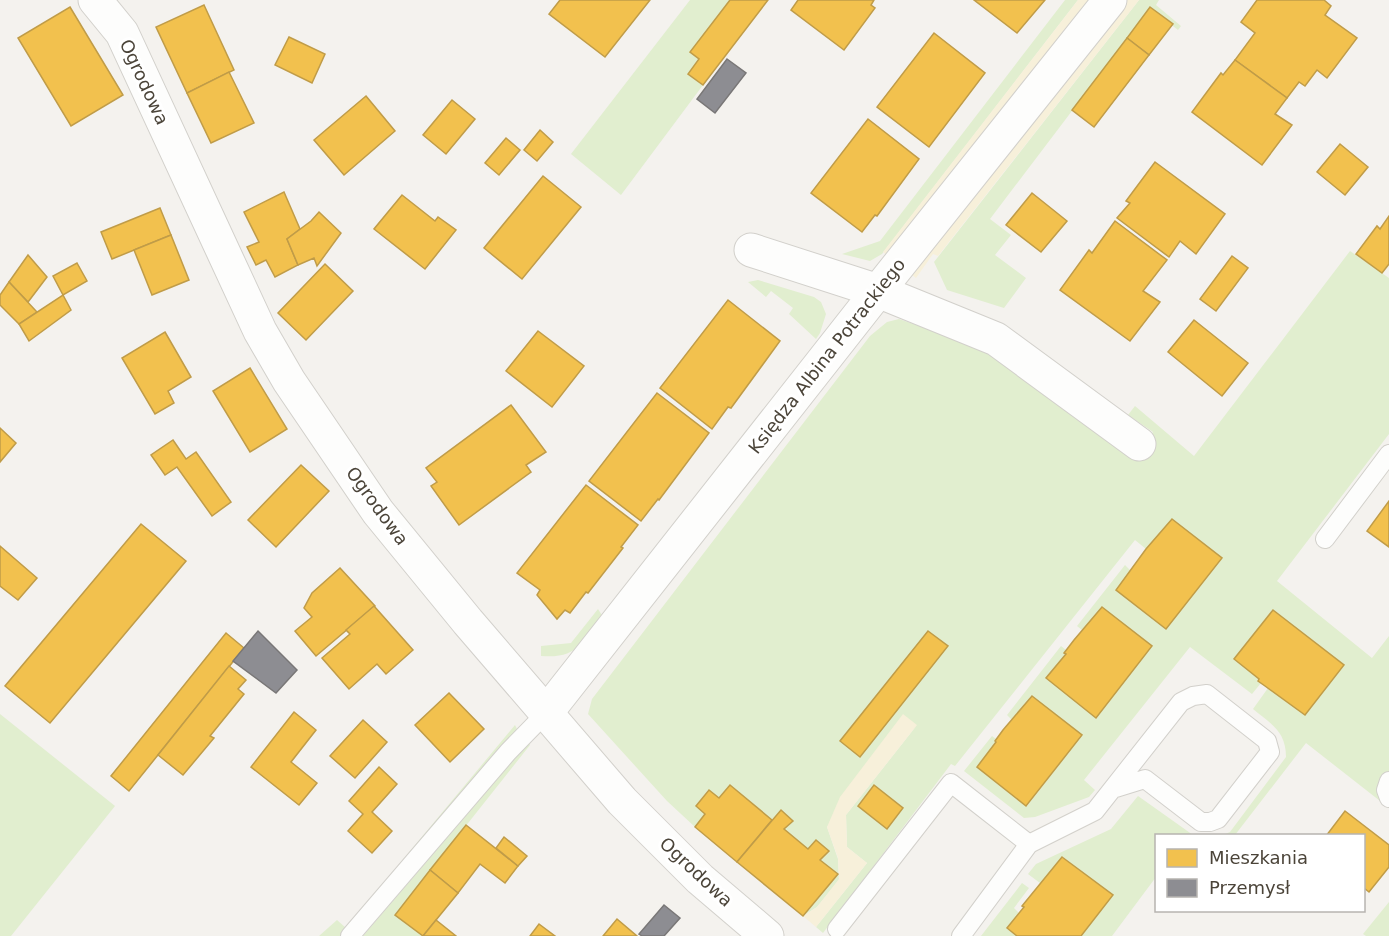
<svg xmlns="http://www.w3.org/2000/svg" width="1389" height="936" font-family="'DejaVu Sans',sans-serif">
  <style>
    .green { fill: #e1eecf }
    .sand { fill: #f7f0da }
    .homes { fill: #f2c14e; stroke: #c09c48; stroke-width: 1.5 }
    .industry { fill: #8d8d92; stroke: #797777; stroke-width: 1.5 }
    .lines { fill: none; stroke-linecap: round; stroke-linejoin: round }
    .lane-casing { stroke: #d2d0cb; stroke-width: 20 }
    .street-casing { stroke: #d2d0cb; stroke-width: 35 }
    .lane { stroke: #fdfdfc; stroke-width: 18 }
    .street { stroke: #fdfdfc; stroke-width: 33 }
    .labels { text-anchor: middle; stroke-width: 6; stroke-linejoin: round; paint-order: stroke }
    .street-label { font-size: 18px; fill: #4b4439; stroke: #fff }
  </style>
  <rect width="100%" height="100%" fill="#f4f2ee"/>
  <g class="green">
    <path d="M690,0H730L690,52L699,59L688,74L703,85L621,195L571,154Z"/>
    <path d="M1065,0H1078L882,254L870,261L842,254L880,241Z"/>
    <path d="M1139,0H1159L1156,5L1181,26L1178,30L1150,8L990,219L1011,235L995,255L1026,278L1004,308L947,290L934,262Z"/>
    <path d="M1350,251L1389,278V434L1277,581L1372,658L1389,636V808L1306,743L1235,835H1223L1230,832L1286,757C1286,731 1271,724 1253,709L1268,688L1305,715L1344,665L1273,610L1234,659L1259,679L1258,681L1261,683L1252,694L1190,647L1084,780L1095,790L1089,797L1035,817L1024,818L964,771L992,736L996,739V742L977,767L1027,806L1082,735L1033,697L1016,717L1014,716L1012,720L1007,715L1061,646L1066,650V654L1046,678L1096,717L1152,646L1084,628L1082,630L1077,626L1125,565L1131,571L1166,629L1222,558L1172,519L1146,549L1135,540L955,766L951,764L823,933L816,927L867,863L847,847L846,815L917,725L827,827L838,859L839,880L817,907L803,916L838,874L820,860L828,850L816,840L808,849L784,829L792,820L781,810L772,820L730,785L719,798L708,790L696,805L705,814L695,827L667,801L588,714L592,699L870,336L887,322L899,319L974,345L1008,365L1135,456L1153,432L1128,415L1135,406L1194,456Z"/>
    <path d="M758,280L814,297L821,302L826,314L820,333L816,339L789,314L793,308L771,291L766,297L748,282Z"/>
    <path d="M598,609L603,617C582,642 578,659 541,656V646L571,643Z"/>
    <path d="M0,714L115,806L11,936H0Z"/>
    <path d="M515,725L517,729L353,925L342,936H319L337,920L346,928Z"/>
    <path d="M528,742L530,745L396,914L423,936H363Z"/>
    <path d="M1138,796L1193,835L1156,836V877L1112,936H1081L1112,895L1063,857L1042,882L1040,883L1028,874L1036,864L1111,829Z"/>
    <path d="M1022,883L1029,888L1014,908L1019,913L1007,928L1017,936H981Z"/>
    <path d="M1389,902V936H1366L1363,934Z"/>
  </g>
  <g class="sand">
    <path d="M1078,0H1139L938,256L933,254L916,278L883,252Z"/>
    <path d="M903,714L917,725L846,815L847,847L867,863L816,927L803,916L817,907L839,879L838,858L827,827L840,797Z"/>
  </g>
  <g class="homes">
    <path d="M560,0H650L605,57L549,14Z"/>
    <path d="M730,0H768L703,85L688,74L699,59L690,52Z"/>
    <path d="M798,0H874L871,5L875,8L844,50L791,10Z"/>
    <path d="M974,0H1045L1017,33Z"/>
    <path d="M1257,0H1324L1331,6L1325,15L1357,38L1327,78L1317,70L1305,86L1299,82L1287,98L1235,60L1255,33L1241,22Z"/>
    <path d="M204,5L234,70L187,93L156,27Z"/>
    <path d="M70,7L123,95L71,126L18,38Z"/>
    <path d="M1150,7L1173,24L1149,55L1127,38Z"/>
    <path d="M934,33L985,73L929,147L877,107Z"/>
    <path d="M289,37L325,54L312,83L275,65Z"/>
    <path d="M1127,38L1149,55L1094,127L1072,110Z"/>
    <path d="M1235,60L1287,98L1275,114L1292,125L1262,165L1192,112L1221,73L1223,75Z"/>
    <path d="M229,72L254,123L211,143L187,93Z"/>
    <path d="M366,96L395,131L344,175L314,140Z"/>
    <path d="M452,100L475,119L446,154L423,135Z"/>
    <path d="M868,119L919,159L877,216L875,215L862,232L811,193Z"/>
    <path d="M540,130L553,142L537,161L524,150Z"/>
    <path d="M506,138L520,150L499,175L485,163Z"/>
    <path d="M1340,144L1368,167L1345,195L1317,172Z"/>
    <path d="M1155,162L1225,214L1196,254L1180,241L1169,257L1117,218L1130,203L1126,201Z"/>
    <path d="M543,176L581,207L522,279L484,248Z"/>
    <path d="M284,192L300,229L287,239L298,265L275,277L266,260L256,265L247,247L259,242L244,212Z"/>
    <path d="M1032,193L1067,221L1041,252L1006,225Z"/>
    <path d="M402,195L435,221L438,217L456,230L425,269L374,229Z"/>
    <path d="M160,208L171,235L112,259L101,232Z"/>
    <path d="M319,212L341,233L317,266L314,258L298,265L287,239L311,221Z"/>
    <path d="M1389,216V264L1382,273L1356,254L1377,226L1380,229Z"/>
    <path d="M1115,221L1167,260L1143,291L1160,302L1130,341L1060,290L1089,250L1092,253Z"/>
    <path d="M171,235L189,280L152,295L134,250Z"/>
    <path d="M28,255L47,277L28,302L9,282Z"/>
    <path d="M1232,256L1248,268L1216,311L1200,299Z"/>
    <path d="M77,263L87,281L63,295L53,276Z"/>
    <path d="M325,264L353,291L306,340L278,313Z"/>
    <path d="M9,282L37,312L19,324L0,305V295Z"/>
    <path d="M63,295L71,310L29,341L19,324Z"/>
    <path d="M728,300L780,341L731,408L728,407L712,429L660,388Z"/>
    <path d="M1194,320L1248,363L1222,396L1168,352Z"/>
    <path d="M538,331L584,366L552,407L506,371Z"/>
    <path d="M165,332L191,377L168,391L174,403L155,414L122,358Z"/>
    <path d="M250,368L287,429L250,452L213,391Z"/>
    <path d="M657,393L709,433L659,500L658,499L641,521L589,481Z"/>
    <path d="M511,405L546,452L526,465L531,472L459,525L431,486L437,482L426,468Z"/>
    <path d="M0,428L16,443L0,462Z"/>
    <path d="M173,440L186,459L196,452L231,502L212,516L177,467L165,475L151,455Z"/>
    <path d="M301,465L329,491L276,547L248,520Z"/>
    <path d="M586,485L638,525L621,547L623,548L588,593L586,592L570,613L565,610L557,619L537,595L540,590L517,573Z"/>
    <path d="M1389,501V547L1367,531Z"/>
    <path d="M1172,519L1222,558L1166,629L1116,590L1146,549Z"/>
    <path d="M141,524L186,561L50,723L5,686Z"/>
    <path d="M0,546L37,578L18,600L0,586Z"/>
    <path d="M340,568L375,606L316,656L295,631L312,617L304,608L312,593Z"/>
    <path d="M374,606L413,650L386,674L377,664L349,689L322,658L350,634L346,630Z"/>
    <path d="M1102,607L1152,646L1096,718L1046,678L1066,654L1064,653L1074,640Z"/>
    <path d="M1273,610L1344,665L1305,715L1265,686L1258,681L1259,679L1234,659Z"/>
    <path d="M928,631L948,646L860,757L840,741Z"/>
    <path d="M226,633L244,648L129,791L111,776Z"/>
    <path d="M229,666L246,680L238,689L244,694L210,736L214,738L183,775L158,755Z"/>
    <path d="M449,693L484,729L450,762L415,725Z"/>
    <path d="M1032,696L1082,735L1026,806L977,767L996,742L995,741L1003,730Z"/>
    <path d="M294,712L316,730L291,762L317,783L299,805L251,767Z"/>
    <path d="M363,720L387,742L355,778L330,756Z"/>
    <path d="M379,767L397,784L372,812L392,831L372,853L348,831L363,814L349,801Z"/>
    <path d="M730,785L772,820L737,862L695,827L705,814L696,806L709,790L719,798Z"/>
    <path d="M874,785L903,808L887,829L858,806Z"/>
    <path d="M781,810L793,821L784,829L808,849L816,840L829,851L820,860L838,874L803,916L737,862Z"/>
    <path d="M1345,811L1389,845V867L1369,892L1364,888V836H1326Z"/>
    <path d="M466,825L518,866L505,883L480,864L458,893L430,870Z"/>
    <path d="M504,837L527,856L518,866L496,848Z"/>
    <path d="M1062,857L1113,895L1081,936H1017L1007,928L1024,907L1022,906Z"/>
    <path d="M430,870L458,893L423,936L395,915Z"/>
    <path d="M617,919L637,936H603Z"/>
    <path d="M436,920L456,936H423Z"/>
    <path d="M539,924L555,936H530Z"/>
  </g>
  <g class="industry">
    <path d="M727,59L746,73L715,113L697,99Z"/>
    <path d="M258,631L297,670L276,693L233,661Z"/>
    <path d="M664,905L680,918L664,936H642L639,934Z"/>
  </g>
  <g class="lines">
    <g class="lane-casing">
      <g id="lane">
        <path d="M1325,539L1389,454"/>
        <path d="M1389,781L1386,790L1389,798"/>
        <path d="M837,929L951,783L1029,844"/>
        <path d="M350,936L508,752L546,713"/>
        <path d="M961,936L1029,844L1095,811L1181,702L1193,696L1207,694L1267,741L1270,752L1218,819L1210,822H1201L1145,779L1116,788"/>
      </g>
    </g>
    <g class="street-casing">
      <g id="street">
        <path d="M95,0L122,33L260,331L289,381L378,512L468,622L622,801L700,879L767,936"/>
        <path d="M751,250L878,291L996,339L1139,444"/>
        <path d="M546,713L878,291L1110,0"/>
      </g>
    </g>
    <use href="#lane" class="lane"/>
    <use href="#street" class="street"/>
  </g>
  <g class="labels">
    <g class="street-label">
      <text transform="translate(144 82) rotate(65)" y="6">Ogrodowa</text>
      <text transform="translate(827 356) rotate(-52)" y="6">Księdza Albina Potrackiego</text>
      <text transform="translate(377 506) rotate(54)" y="6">Ogrodowa</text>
      <text transform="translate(696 872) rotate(43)" y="6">Ogrodowa</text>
    </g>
  </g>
  <rect x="1155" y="834" width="210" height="78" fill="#ffffff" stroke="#b7b4b0" stroke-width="1.5"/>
  <rect x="1167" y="849" width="30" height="18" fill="#f2c14e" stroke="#b7b4b0" stroke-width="1.5"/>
  <text x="1209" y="864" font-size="18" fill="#4b4439">Mieszkania</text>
  <rect x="1167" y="879" width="30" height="18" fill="#8d8d92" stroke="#b7b4b0" stroke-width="1.5"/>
  <text x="1209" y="894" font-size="18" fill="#4b4439">Przemysł</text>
</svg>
